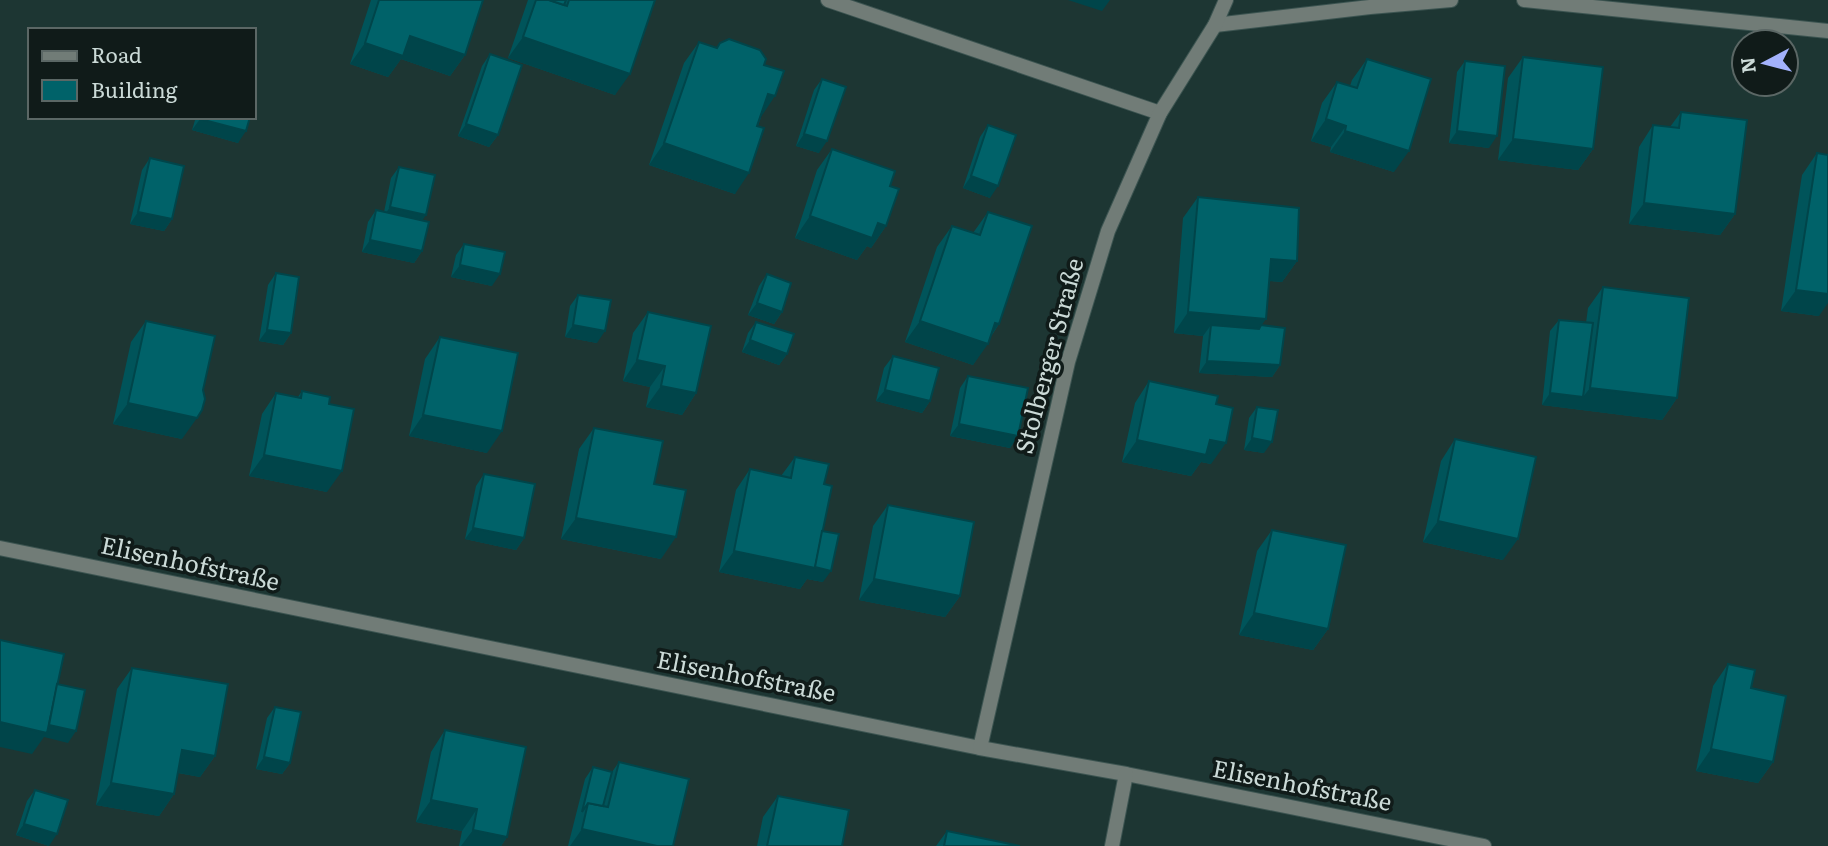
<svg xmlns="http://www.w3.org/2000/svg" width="1828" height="846" font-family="Literata,serif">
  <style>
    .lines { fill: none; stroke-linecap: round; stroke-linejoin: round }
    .minor-casing { stroke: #3c5451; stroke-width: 16 }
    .minor { stroke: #717c77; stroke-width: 14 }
    .wall { fill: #00545a }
    .shaded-wall { fill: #00454a }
    .building { fill: #006269; stroke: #00454a; stroke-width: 2 }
    .labels { text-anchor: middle; stroke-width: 7; stroke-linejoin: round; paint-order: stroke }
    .street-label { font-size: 24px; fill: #cbdad7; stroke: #101b19 }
  </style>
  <rect width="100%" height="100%" fill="#1d3633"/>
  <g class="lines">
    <g class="minor-casing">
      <g id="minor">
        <path d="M828,0L1160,113"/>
        <path d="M1524,0L1828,31"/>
        <path d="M1215,25L1370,7L1451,0"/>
        <path d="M0,548L980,748L1126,774L1484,846"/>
        <path d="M980,748L1068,362L1108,231L1160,113L1215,25L1226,0"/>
        <path d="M1112,846L1126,774"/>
      </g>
    </g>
    <use href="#minor" class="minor"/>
  </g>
  <g class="wall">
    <path d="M371,0H483L465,55L450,76L401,59L388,77L350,64Z"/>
    <path d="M528,0H655L615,95L508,58Z"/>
    <path d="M699,42L716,48L720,43L764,65L761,117L735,194L649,165L684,63Z"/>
    <path d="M490,54L498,135L489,147L458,136L482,66Z"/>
    <path d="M1523,57L1593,149L1578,170L1498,160L1508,78Z"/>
    <path d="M1367,59L1394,172L1330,152L1331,147L1311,141L1322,103L1337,82L1350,86L1352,80Z"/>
    <path d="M1465,61L1489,148L1449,143L1457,72Z"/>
    <path d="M822,79L819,153L796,146L814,90Z"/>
    <path d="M1681,112L1735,214L1720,235L1629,224L1639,147L1653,125L1670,127Z"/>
    <path d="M196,117H250L238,143L192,130Z"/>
    <path d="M988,125L990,198L963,188L980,137Z"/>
    <path d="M832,149L890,186L886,226L871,248L867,246L857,260L795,238L817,170Z"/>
    <path d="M1817,153L1819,316L1781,311L1802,175Z"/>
    <path d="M150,158L172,219L164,231L130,224L142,170Z"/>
    <path d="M399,167L423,221L422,251L414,263L362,252L368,222L376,210L384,212L391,178Z"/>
    <path d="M1198,197L1297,261L1282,282L1269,281L1261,325L1280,365L1272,377L1199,373L1203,336L1174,333L1183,218Z"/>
    <path d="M988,212L999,324L973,365L905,342L937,247L952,226L973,233Z"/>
    <path d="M464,244L492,286L451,277L456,255Z"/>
    <path d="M276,273L291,333L283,345L259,341L268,285Z"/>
    <path d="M767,274L782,312L774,324L748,315L759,286Z"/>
    <path d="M1603,287L1677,398L1662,420L1542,405L1550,331L1559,320L1586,323L1588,308Z"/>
    <path d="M578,295L597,343L565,337L570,306Z"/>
    <path d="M648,312L696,393L682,415L646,407L650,387L623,381L633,333Z"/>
    <path d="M146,321L182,439L113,424L131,342Z"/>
    <path d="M756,322L787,354L779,365L742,352L748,333Z"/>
    <path d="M440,337L487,453L409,436L425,359Z"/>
    <path d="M893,356L930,401L922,413L876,401L884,368Z"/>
    <path d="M968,376L1018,436L1010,448L950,436L960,388Z"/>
    <path d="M1149,381L1216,404L1211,464L1201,462L1191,476L1122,462L1135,403Z"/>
    <path d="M302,391L329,404L327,492L249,476L262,414L276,393L298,397Z"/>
    <path d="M1257,407L1264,453L1244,450L1249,418Z"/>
    <path d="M594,428L654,484L661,559L561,539L579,449Z"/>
    <path d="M1455,439L1503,560L1423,542L1441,461Z"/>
    <path d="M795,457L824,484L822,531L823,582L807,579L800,589L719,572L736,490L750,469L781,476Z"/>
    <path d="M484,474L524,538L516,550L465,539L476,486Z"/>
    <path d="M888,505L960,596L945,617L859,600L873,526Z"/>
    <path d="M1272,530L1328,629L1313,650L1239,635L1257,551Z"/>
    <path d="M1728,664L1751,688L1773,762L1758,783L1696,771L1713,686Z"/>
    <path d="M132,668L215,756L200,777L178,773L174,794L159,816L96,805L117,689Z"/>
    <path d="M275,707L290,763L282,774L256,769L267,718Z"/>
    <path d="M445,730L507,837L501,846H459L462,831L416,822L431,752Z"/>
    <path d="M619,762L673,846H568L585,779L593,767L612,772Z"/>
    <path d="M35,790L49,846L16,835L27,801Z"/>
    <path d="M778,796L842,846H757L763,817Z"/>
    <path d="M947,831L1020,846H936Z"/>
  </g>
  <g class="shaded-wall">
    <path d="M1068,0H1110L1102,11Z"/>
    <path d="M410,36L465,55L450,76L401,59L388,77L350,64L365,43Z"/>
    <path d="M523,37L630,74L615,95L508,58Z"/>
    <path d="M768,94L775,96L761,117L753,115Z"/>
    <path d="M200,119L246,131L238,143L192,130Z"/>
    <path d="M1326,119L1346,126L1331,147L1311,141Z"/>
    <path d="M466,124L498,135L489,147L458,136Z"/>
    <path d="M1345,131L1409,151L1394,172L1330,152Z"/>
    <path d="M1457,131L1497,136L1489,148L1449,143Z"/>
    <path d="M804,134L827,141L819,153L796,146Z"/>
    <path d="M1513,139L1593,149L1578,170L1498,160Z"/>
    <path d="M664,143L749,173L735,194L649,165Z"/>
    <path d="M971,176L998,186L990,198L963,188Z"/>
    <path d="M1644,203L1735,214L1720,235L1629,224Z"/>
    <path d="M390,207L426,215L418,227L382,219Z"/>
    <path d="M138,212L172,219L164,231L130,224Z"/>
    <path d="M810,216L878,223L886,226L871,248L867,246L857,260L795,238Z"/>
    <path d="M370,240L422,251L414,263L362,252Z"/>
    <path d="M1271,259L1297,261L1282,282L1256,280Z"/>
    <path d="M460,265L500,274L492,286L451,277Z"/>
    <path d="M1796,290L1828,291V303L1819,316L1781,311Z"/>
    <path d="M757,303L782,312L774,324L748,315Z"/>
    <path d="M1188,312L1266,319L1251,340L1211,325L1203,336L1174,333Z"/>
    <path d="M920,321L995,323L999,324L986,343L988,344L973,365L905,342Z"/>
    <path d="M573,325L605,331L597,343L565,337Z"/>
    <path d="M267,330L291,333L283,345L259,341Z"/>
    <path d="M750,340L787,354L779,365L742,352Z"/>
    <path d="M637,360L665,366L650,387L623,381Z"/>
    <path d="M1207,361L1280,365L1272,377L1199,373Z"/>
    <path d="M661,386L696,393L682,415L646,407Z"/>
    <path d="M1590,388L1677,398L1662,420L1542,405L1550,393L1583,397Z"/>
    <path d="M885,390L930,401L922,413L876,401Z"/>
    <path d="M128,403L197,418L182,439L113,424Z"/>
    <path d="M423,415L502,431L487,453L409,436Z"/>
    <path d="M959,424L1018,436L1010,448L950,436Z"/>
    <path d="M1252,438L1272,442L1264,453L1244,450Z"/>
    <path d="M1137,440H1210L1226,443L1211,464L1201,462L1191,476L1122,462Z"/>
    <path d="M264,455L342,471L327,492L249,476Z"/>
    <path d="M576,518L676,537L661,559L561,539Z"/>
    <path d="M1438,521L1518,539L1503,560L1423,542Z"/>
    <path d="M473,528L524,538L516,550L465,539Z"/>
    <path d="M734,551L831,571L823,582L807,579L800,589L719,572Z"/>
    <path d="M874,579L960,596L945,617L859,600Z"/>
    <path d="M1254,613L1328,629L1313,650L1239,635Z"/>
    <path d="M0,722L44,724L76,731L68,743L44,737L32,754L0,747Z"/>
    <path d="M1711,749L1773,762L1758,783L1696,771Z"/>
    <path d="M182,750L215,756L200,777L168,771Z"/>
    <path d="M264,757L290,763L282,774L256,769Z"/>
    <path d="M111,783L174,794L159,816L96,805Z"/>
    <path d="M431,800L477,809L462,831L416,822Z"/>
    <path d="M24,824L57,834L49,846L16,835Z"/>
    <path d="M582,829L657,846H570Z"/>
    <path d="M473,830L507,837L501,846H461Z"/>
  </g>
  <g class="building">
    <path d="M379,0H483L465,55L410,36L403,56L365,43Z"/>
    <path d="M536,0H549L567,6L569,0H655L630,74L523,37Z"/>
    <path d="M549,0H566L564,5Z"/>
    <path d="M729,39L760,50L766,59L764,65L784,71L775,96L768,94L757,126L764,128L749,173L664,143L699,42L717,48L720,43Z"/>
    <path d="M490,54L522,65L498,135L466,124Z"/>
    <path d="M1523,57L1603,67L1593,149L1513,139Z"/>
    <path d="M1367,59L1431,79L1409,151L1345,131L1346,126L1326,119L1337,82L1357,88Z"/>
    <path d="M1465,61L1505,66L1497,136L1457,131Z"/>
    <path d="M822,79L846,87L827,141L804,134Z"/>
    <path d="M1681,112L1747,120L1735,214L1644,203L1653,125L1679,128Z"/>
    <path d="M201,117H250L246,131L200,119Z"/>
    <path d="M988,125L1016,135L998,186L971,176Z"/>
    <path d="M832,149L895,171L890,186L899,189L886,226L878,223L872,238L810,216Z"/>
    <path d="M1817,153L1828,155V294L1796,290Z"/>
    <path d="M150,158L184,166L172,219L138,212Z"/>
    <path d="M399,167L435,175L426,215L390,207Z"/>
    <path d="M1198,197L1299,208L1297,261L1271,259L1266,319L1188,312Z"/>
    <path d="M376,210L429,222L422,251L370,240Z"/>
    <path d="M988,212L1032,226L999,324L995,323L988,344L920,321L952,226L980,235Z"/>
    <path d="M464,244L505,252L500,274L460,265Z"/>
    <path d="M276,273L299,277L291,333L267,330Z"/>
    <path d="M767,274L791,283L782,312L757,303Z"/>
    <path d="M1603,287L1689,298L1677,398L1590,388Z"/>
    <path d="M578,295L611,300L605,331L573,325Z"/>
    <path d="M648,312L711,326L696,393L661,386L665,366L637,360Z"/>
    <path d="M1559,320L1593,323L1583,397L1550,393Z"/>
    <path d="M146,321L215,336L203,390L205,399L202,410L197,418L128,403Z"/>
    <path d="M756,322L794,334L787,354L750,340Z"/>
    <path d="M1211,325L1259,329L1261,325L1285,328L1280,365L1207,361Z"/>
    <path d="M440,337L518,353L502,431L423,415Z"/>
    <path d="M893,356L939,368L930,401L885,390Z"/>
    <path d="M968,376L1028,388L1018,436L959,424Z"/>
    <path d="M1149,381L1218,396L1216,404L1233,408L1226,443L1210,440L1206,455L1137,440Z"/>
    <path d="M302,391L330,397L329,404L354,409L342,471L264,455L276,393L301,398Z"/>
    <path d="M1257,407L1278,410L1272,442L1252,438Z"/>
    <path d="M594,428L663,441L654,484L686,490L676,537L576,518Z"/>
    <path d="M1455,439L1536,457L1518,539L1438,521Z"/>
    <path d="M795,457L829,464L824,484L832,486L815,568L734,551L750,469L791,478Z"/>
    <path d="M484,474L535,484L524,538L473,528Z"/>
    <path d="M888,505L974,522L960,596L874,579Z"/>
    <path d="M1272,530L1346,545L1328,629L1254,613Z"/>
    <path d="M822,531L839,534L831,571L815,567Z"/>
    <path d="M0,640L64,654L47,733L0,722Z"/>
    <path d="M1728,664L1755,670L1751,688L1786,696L1773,762L1711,749Z"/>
    <path d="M132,668L228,684L215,756L182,750L174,794L111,783Z"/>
    <path d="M57,684L85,690L76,731L49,725Z"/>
    <path d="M275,707L301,712L290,763L264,757Z"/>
    <path d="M445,730L526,747L507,837L473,830L477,809L431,800Z"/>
    <path d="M619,762L689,779L673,846H657L582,829L588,803L608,807Z"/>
    <path d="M593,767L612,772L603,806L588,803L582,812Z"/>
    <path d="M35,790L68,800L57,834L24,824Z"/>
    <path d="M778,796L849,810L842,846H767Z"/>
    <path d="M947,831L1020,846H944Z"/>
  </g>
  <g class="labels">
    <g class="street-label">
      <text transform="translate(1050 356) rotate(-75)" y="8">Stolberger Straße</text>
      <text transform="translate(190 564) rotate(12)" y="8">Elisenhofstraße</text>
      <text transform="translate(746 677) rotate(11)" y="8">Elisenhofstraße</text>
      <text transform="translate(1302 786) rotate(11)" y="8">Elisenhofstraße</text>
    </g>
  </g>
  <rect x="28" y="28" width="228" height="91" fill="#101b19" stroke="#5b6765" stroke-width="2"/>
  <rect x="42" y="51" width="35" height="10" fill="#717c77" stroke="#5b6765" stroke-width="2"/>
  <text x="91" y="63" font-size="21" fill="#cbdad7">Road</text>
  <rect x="42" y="80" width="35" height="21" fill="#006269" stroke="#5b6765" stroke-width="2"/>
  <text x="91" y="98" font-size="21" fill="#cbdad7">Building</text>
  <g transform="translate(1765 63) rotate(263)"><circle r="33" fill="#101b19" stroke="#5b6765" stroke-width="2"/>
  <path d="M0-5L12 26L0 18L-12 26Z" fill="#a3b2fc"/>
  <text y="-10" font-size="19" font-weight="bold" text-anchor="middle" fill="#cbdad7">N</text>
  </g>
</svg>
